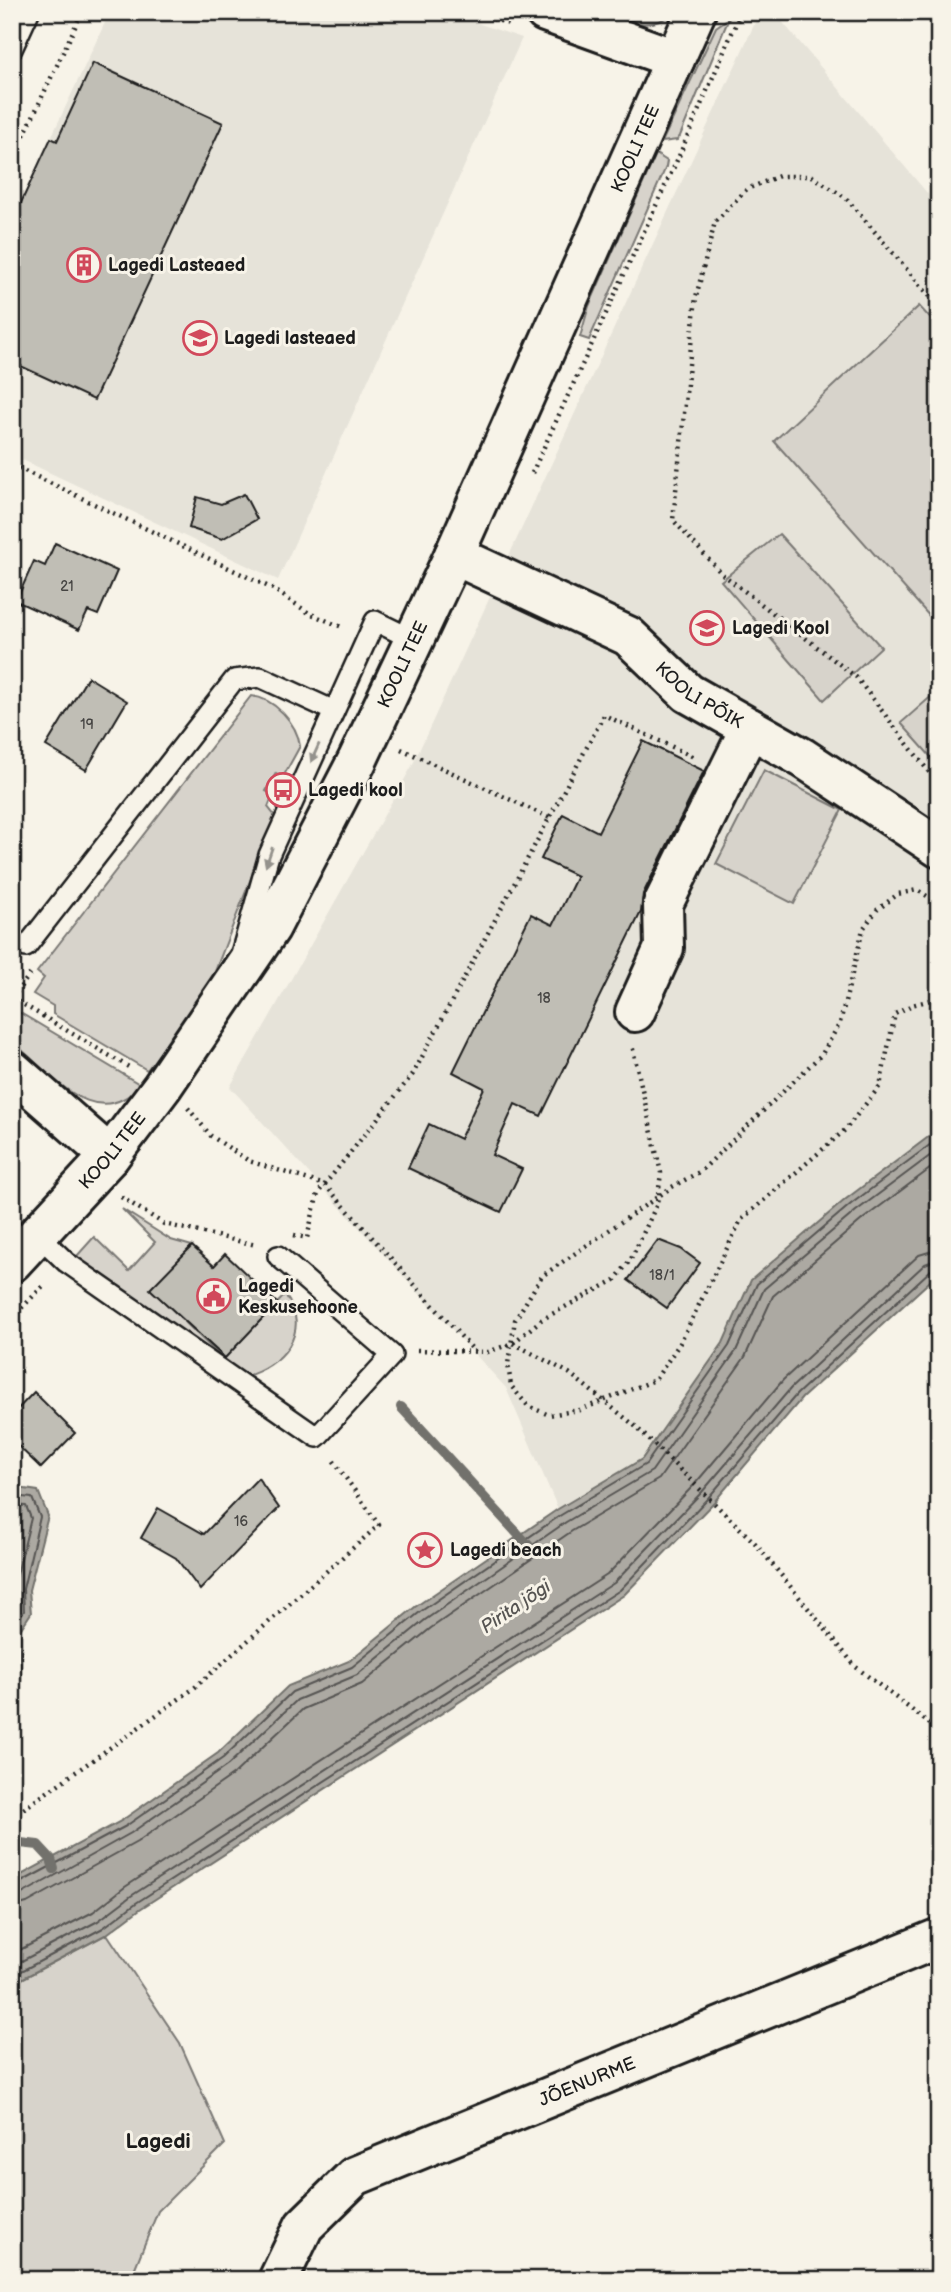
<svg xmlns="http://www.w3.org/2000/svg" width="951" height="2292" font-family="'Balsamiq Sans',sans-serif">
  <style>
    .built { fill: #e6e3d9 }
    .green { fill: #d7d3cb; stroke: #7a7874; stroke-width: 2 }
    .water { fill: #aca9a2; stroke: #72716c; stroke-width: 2 }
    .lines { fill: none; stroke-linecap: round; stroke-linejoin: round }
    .shore { stroke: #565452; stroke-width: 2 }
    .stream { stroke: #72716c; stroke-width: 10 }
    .building { fill: #c0beb5; stroke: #1c1c1c; stroke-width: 2 }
    .lane-casing { stroke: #1c1c1c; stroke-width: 24 }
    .street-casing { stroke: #1c1c1c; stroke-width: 44 }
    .secondary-casing { stroke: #1c1c1c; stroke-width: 44 }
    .path { stroke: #1c1c1c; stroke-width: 4.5; stroke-dasharray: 2 5; stroke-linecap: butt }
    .lane { stroke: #f7f3e8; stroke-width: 19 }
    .street { stroke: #f7f3e8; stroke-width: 38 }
    .secondary { stroke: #f7f3e8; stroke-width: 38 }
    .oneway { fill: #94928c }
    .labels { text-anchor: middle; stroke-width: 6; stroke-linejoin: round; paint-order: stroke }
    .number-label { font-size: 14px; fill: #454442 }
    .street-label { font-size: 18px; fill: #1c1c1c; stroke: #f7f3e8 }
    .poi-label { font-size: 18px; font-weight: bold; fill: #1c1c1c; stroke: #f7f3e8; text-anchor: start }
    .water-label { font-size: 19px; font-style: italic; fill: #565452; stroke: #f7f3e8 }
    .quarter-label { font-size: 21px; font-weight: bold; fill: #1c1c1c; stroke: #f7f3e8 }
  </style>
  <rect width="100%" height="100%" fill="#f7f3e8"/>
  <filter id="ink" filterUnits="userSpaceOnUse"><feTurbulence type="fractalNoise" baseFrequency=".0143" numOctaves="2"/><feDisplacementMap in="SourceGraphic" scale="14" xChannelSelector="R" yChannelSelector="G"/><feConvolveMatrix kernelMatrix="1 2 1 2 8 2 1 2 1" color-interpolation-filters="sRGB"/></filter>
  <g filter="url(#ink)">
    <g class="built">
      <path d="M110,12H444L522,38L278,580L12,455V221Z"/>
      <path d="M760,12H774L939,207V1129L846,1199L751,1280L723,1343L642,1459L558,1509L506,1388L230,1087L412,766Z"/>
    </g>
    <g class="green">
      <path d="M601,12H673C652,33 625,21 601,12Z"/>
      <path d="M729,18L680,136L677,140L662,142L716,27Z"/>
      <path d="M656,154L667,161L666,167L589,340L580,337L589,306Z"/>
      <path d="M919,306L939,328V627L774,441Z"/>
      <path d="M779,534L881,647L824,700L721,581Z"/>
      <path d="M935,693L939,697V766L901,723Z"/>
      <path d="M251,696C274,698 297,723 300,746L283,777L276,773L266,791L273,795L268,807L275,816L214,974L200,1000L147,1070L53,1014V1006L33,994L44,978L37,972Z"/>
      <path d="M764,770L842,810L794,904L716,864Z"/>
      <path d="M12,1008L141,1085C93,1136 51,1071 12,1042Z"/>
      <path d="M122,1209L171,1240L192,1246L151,1289L223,1359L285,1295C313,1331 282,1367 243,1377L76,1257L94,1237L129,1271L155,1242Z"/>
      <path d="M107,1934L180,2043L225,2144L158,2211L130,2280H12V1984Z"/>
    </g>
    <g class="water">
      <path d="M939,1129V1273L802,1398L714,1502L624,1595L140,1909L107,1934L12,1984V1883L21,1875L121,1821L218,1753L288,1686L349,1661L415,1607L558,1509L642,1459L723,1343L751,1280L846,1199Z"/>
      <path d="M18,1488L38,1491L48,1516L29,1590L31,1613L16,1636L12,1634V1490Z"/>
    </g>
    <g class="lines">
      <g class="shore">
        <path d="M12,1496L32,1498L40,1517L23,1589L24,1611L12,1628"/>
        <path d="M12,1505L26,1506L31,1518L14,1587L15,1608L12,1613"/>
        <path d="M12,1887L126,1826L223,1758L292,1692L352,1667L420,1612L561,1515L646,1464L729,1346L757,1284L851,1204L939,1138"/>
        <path d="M12,1896L22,1894L131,1833L228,1765L297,1700L357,1675L425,1620L566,1522L652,1471L736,1351L764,1289L856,1211L939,1149"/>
        <path d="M12,1907L27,1903L137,1842L234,1774L303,1709L362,1684L431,1628L572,1531L659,1479L745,1357L773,1296L863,1219L939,1162"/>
        <path d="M12,1954L93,1912L125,1887L607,1575L694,1485L783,1380L919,1255L939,1249"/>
        <path d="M12,1966L98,1921L131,1896L614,1583L702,1492L791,1388L925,1264L939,1259"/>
        <path d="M12,1976L103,1928L136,1903L620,1590L708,1498L797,1394L931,1270L939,1268"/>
      </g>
      <g class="stream">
        <path d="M401,1407L529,1546"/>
        <path d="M12,1719L17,1705L16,1636"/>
        <path d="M12,1842L38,1845L51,1859L54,1869"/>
      </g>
    </g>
    <g class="building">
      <path d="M93,63L223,123L94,400L12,362V222L51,138L57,141Z"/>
      <path d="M244,494L257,519L222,539L189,528L197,497L221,504Z"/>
      <path d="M55,543L117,571L98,615L88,611L79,630L16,601L34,561L45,566Z"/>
      <path d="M88,677L127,701L86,770L46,746Z"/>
      <path d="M643,741L704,771L643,894L641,912L541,1116L515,1104L492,1155L522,1169L501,1212L408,1168L429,1124L460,1139L484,1088L453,1072L531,914L553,925L577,876L541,859L563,814L598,832Z"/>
      <path d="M658,1240L681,1249L700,1263L667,1308L628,1280Z"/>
      <path d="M192,1246L214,1266L225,1254L277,1303L225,1358L150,1289Z"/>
      <path d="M34,1392L75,1433L41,1468L12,1440V1415Z"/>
      <path d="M258,1478L279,1508L200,1590L176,1558L141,1538L158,1508L204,1534Z"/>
    </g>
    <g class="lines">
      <g class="lane-casing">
        <g id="lane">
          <path d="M12,49L29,12"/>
          <path d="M26,947L234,680L260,677L334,711"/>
          <path d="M242,950L269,855L375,621L414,640"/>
          <path d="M38,1235L66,1262L317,1437L392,1355L278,1256"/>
        </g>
      </g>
      <g class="street-casing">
        <g id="street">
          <path d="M545,12L675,59"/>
          <path id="s1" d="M454,555L628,636L688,693L803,758L939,848"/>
          <path d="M635,1012L664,948L663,904L750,728"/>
          <path id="s2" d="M278,2280L304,2226L355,2176L939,1938"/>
        </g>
      </g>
      <g class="secondary-casing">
        <g id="secondary">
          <path d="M12,1070L110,1156"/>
          <path id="s3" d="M12,1262L110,1156L162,1087L271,927L357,761L454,555L696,12"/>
        </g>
      </g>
      <g class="path">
        <path d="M473,12L512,25"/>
        <path d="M679,156L741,12"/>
        <path d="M12,161L82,12"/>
        <path d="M939,307L846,198L812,176H779L747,189L715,222L696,297L673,520L721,573L856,677L939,785"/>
        <path d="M12,465L273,589L309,613L344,628"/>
        <path d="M532,473L679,156"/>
        <path d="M401,749L550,818"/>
        <path d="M939,903L917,890L898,894L877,910L863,929L840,1023L822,1054L701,1171L672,1187L542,1276L515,1320L508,1364L511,1386L528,1406L549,1415L580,1410L655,1380L680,1343L741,1220L845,1130L880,1086L895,1014L912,1005L939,998"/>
        <path d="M12,998L132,1069"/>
        <path d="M12,998L31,973"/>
        <path d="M188,1108L211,1136L249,1161L325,1185L475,1352"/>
        <path d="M121,1197L164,1224L256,1245"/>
        <path d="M294,1235L307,1238L318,1193L413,1074L604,715L696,758"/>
        <path d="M12,1318L43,1286"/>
        <path d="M513,1343L569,1373L634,1425L755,1543L856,1667L939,1731"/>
        <path d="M417,1350L488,1352L513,1343L541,1320L615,1280L631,1259L657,1204L661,1173L632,1045"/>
        <path d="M12,1817L193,1689L379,1525L331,1457"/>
      </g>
      <use href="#lane" class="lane"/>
      <use href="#street" class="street"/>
      <use href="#secondary" class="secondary"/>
    </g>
    <defs><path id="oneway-solid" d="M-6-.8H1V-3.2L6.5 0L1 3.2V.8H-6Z" transform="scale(1.75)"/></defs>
    <g class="oneway">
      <use href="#oneway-solid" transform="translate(315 753) rotate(114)"/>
      <use href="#oneway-solid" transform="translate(269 857) rotate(109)"/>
    </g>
  </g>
  <defs>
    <g id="building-ring" transform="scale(1.75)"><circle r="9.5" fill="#f7f3e8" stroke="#d1495b" stroke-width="1.5"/><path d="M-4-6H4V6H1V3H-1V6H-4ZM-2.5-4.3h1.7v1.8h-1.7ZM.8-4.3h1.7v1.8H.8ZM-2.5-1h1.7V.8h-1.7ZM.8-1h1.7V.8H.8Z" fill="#d1495b"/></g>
    <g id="school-ring" transform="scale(1.75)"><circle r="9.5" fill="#f7f3e8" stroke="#d1495b" stroke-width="1.5"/><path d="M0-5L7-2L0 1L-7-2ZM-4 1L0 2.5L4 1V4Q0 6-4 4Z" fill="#d1495b"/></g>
    <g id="bus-ring" transform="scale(1.75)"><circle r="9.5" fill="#f7f3e8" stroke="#d1495b" stroke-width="1.5"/><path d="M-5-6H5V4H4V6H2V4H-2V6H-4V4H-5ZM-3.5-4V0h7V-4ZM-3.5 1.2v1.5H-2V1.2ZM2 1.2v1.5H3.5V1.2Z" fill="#d1495b"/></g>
    <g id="civic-ring" transform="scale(1.75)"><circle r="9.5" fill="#f7f3e8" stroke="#d1495b" stroke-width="1.5"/><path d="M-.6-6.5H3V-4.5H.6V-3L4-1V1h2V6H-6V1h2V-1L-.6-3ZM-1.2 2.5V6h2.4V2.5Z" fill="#d1495b"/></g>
    <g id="sight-ring" transform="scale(1.75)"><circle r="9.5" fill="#f7f3e8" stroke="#d1495b" stroke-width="1.5"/><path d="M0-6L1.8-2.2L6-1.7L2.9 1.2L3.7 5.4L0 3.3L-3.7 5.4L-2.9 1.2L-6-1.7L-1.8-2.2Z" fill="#d1495b"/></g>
  </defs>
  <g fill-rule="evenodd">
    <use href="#building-ring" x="84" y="265"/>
    <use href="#school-ring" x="200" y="338"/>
    <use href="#school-ring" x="707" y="628"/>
    <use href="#bus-ring" x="283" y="790"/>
    <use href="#civic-ring" x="214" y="1296"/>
    <use href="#sight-ring" x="425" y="1550"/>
  </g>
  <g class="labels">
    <g class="number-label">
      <text x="67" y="591">21</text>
      <text x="87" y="729">19</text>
      <text x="544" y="1003">18</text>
      <text x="662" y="1280">18/1</text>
      <text x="241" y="1526">16</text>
    </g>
    <g class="street-label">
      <text dy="6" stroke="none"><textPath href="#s3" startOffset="1284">KOOLI TEE</textPath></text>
      <text dy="6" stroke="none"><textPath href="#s3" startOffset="718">KOOLI TEE</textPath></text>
      <text dy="6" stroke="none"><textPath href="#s1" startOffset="285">KOOLI PÕIK</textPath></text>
      <text dy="6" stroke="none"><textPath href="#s3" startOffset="150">KOOLI TEE</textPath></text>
      <text dy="6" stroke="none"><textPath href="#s2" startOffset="382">JÕENURME</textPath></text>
    </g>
    <g class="poi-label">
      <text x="108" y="271">Lagedi Lasteaed</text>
      <text x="224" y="344">Lagedi lasteaed</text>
      <text x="732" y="634">Lagedi Kool</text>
      <text x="308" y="796">Lagedi kool</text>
      <text x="238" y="1292">Lagedi<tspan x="238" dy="21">Keskusehoone</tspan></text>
      <text x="450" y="1556">Lagedi beach</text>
    </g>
    <g class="water-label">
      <text transform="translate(515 1606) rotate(-34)" y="7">Pirita jõgi</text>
    </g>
    <g class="quarter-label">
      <text x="158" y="2148">Lagedi</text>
    </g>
  </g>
  <rect width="951" height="2292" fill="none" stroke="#f7f3e8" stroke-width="42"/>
  <rect x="21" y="21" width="909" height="2250" fill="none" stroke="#1c1c1c" stroke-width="2.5" filter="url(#ink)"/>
</svg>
